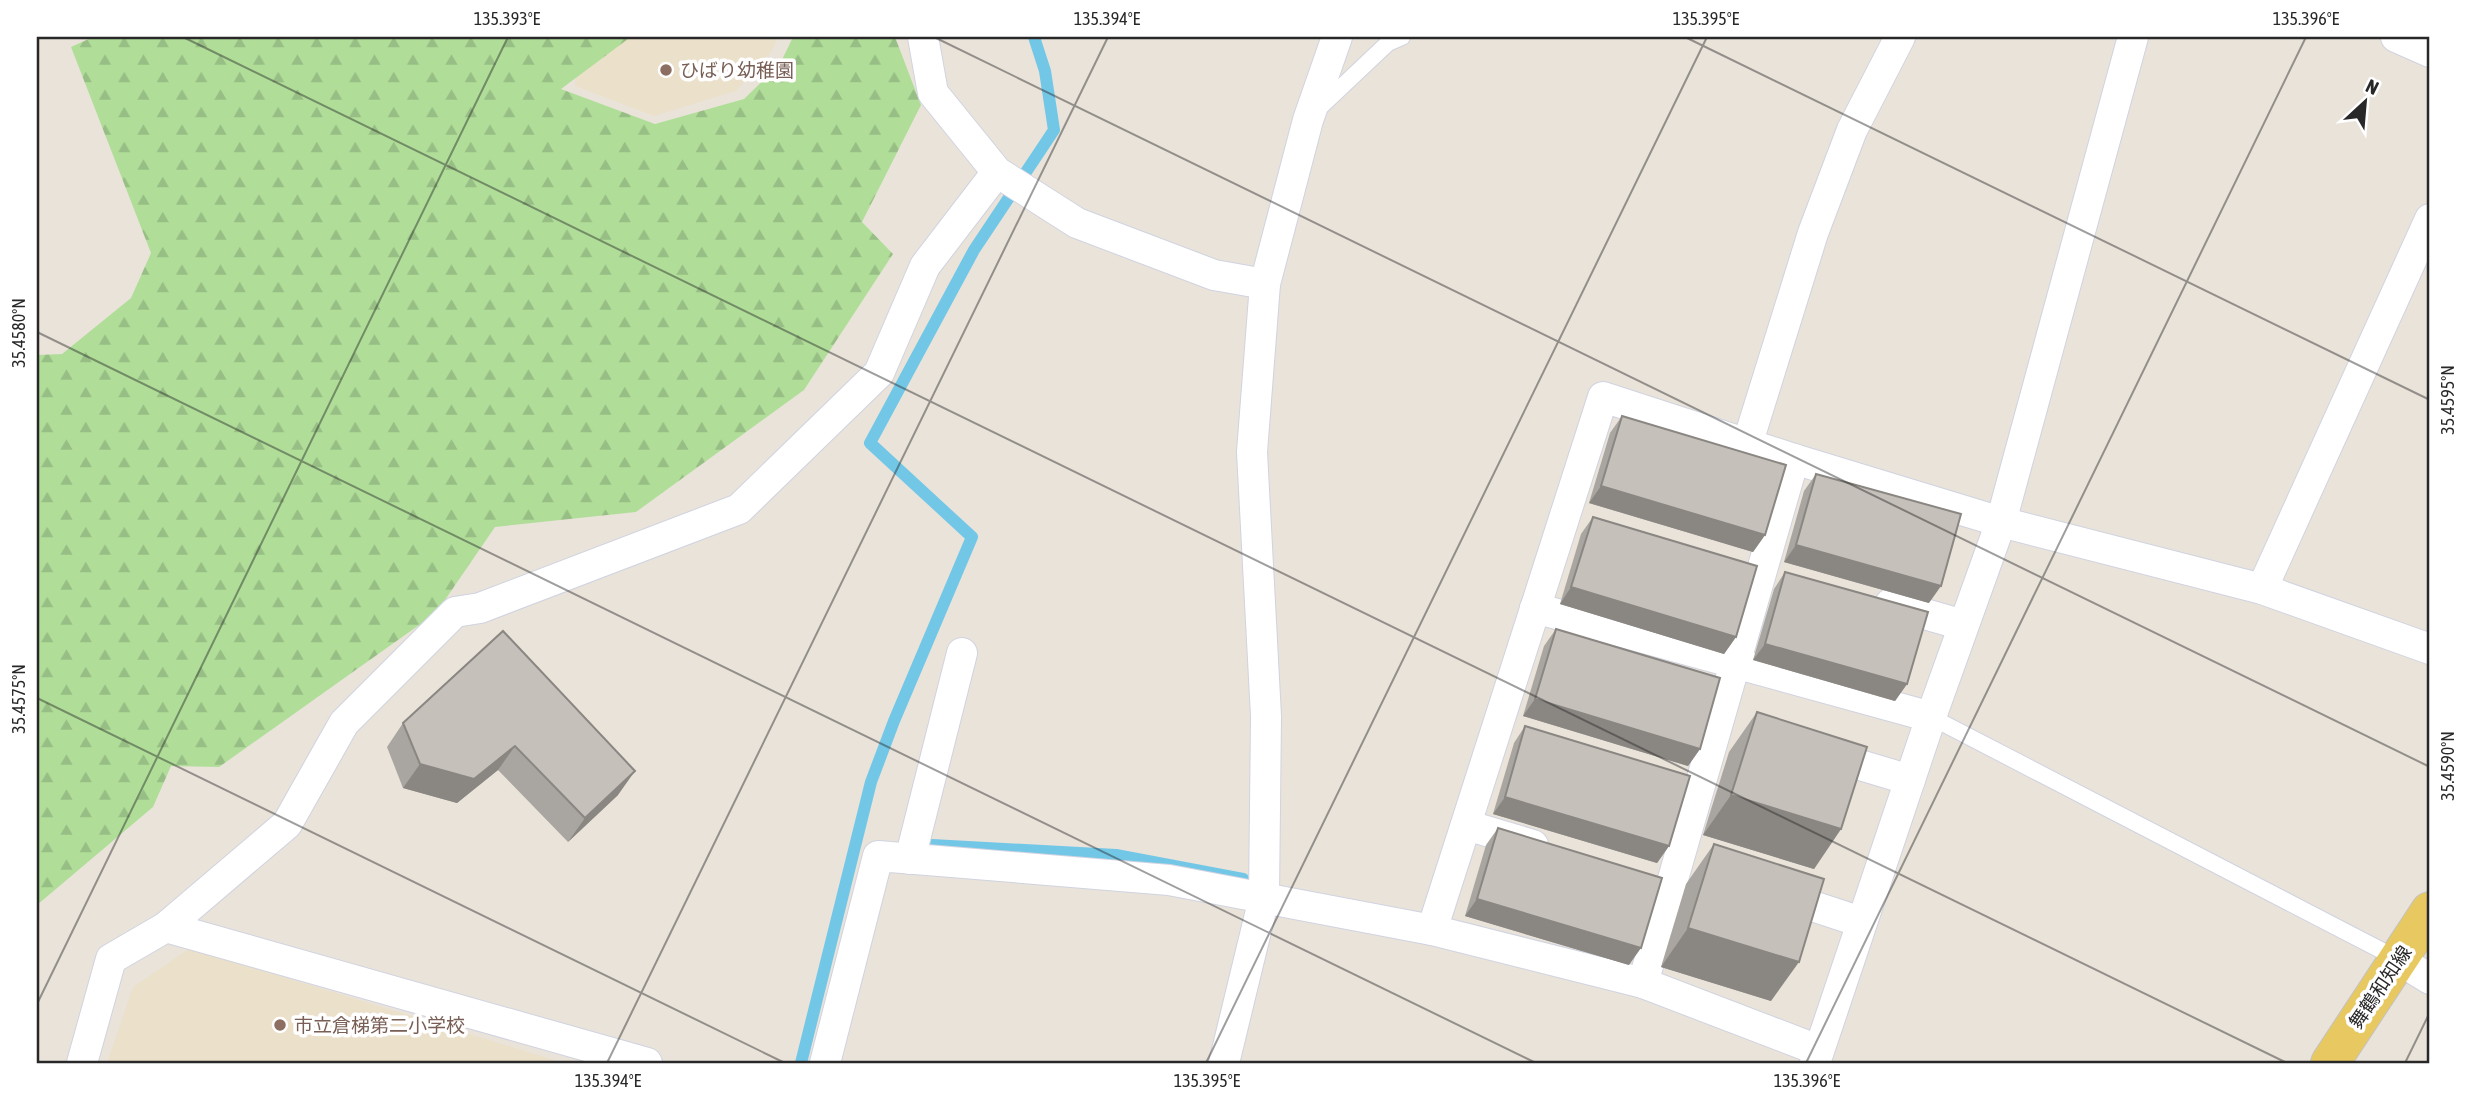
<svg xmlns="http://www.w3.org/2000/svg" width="2467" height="1100" font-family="'Asap Condensed','Noto Sans JP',sans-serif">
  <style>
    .education { fill: #ebe0ca }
    .forest { fill: url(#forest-firs) }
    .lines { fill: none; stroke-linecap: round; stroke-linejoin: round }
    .stream { stroke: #72c7e7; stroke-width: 12 }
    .lane-casing { stroke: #d0d3e0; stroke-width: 18 }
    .street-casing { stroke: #d0d3e0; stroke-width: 32 }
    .primary-casing { stroke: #c3c3c3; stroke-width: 40 }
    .lane { stroke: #fff; stroke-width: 16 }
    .street { stroke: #fff; stroke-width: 30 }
    .primary { stroke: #e8c961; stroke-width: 38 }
    .wall { fill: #a9a5a0 }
    .shaded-wall { fill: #8a8682 }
    .building { fill: #c5c0ba; stroke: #8a8682; stroke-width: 2 }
    .ticks { fill: none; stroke: #282828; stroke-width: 2; stroke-opacity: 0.45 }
    .education-dot { fill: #8d6e63; stroke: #fff; stroke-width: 2.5 }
    .labels { text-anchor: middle; stroke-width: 7; stroke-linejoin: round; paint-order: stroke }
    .education-label { font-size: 19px; fill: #785e54; stroke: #fff; text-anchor: start }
    .street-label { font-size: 19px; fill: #282828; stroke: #fff }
    .neatline { fill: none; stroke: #282828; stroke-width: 2.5 }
    .ticks-label { font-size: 18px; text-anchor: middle; fill: #282828 }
  </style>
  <defs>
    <pattern id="forest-firs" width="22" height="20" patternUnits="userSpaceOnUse" patternTransform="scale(1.75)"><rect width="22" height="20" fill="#b0de99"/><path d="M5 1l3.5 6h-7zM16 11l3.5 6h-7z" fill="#97be84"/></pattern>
  </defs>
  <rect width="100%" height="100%" fill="#eae3da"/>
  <g class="education">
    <path d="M581,37H778L770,54L736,91L654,116L575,86Z"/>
    <path d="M190,948L564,1063H107L133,987Z"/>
  </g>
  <path class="forest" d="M93,37H627L628,39L561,89L655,124L744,99L780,64L793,37H895L921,105L862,222L893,254L804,390L636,512L495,527L436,613L219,767L171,766L153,807L37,905V355L62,354L131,298L151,253L71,47Z"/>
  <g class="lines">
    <g class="stream">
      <path d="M914,844L1116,855L1243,879L1247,896"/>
      <path d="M801,1063L871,782L894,721L972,537L870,443L974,250L1054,130L1045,71L1034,37"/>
    </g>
    <g class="lane-casing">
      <g id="lane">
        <path d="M1317,110L1388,43L1402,37"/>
        <path d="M1931,717L2398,959"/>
      </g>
    </g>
    <g class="street-casing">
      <g id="street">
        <path d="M923,37L933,93L997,172L1077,223L1214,275L1265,284"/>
        <path d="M2396,37L2430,52"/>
        <path d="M1747,445L1813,233L1852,130L1900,37"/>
        <path d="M2262,589L2430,219"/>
        <path d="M1890,604L1963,625"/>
        <path d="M1535,608L1931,717"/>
        <path d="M1823,754L1910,780"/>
        <path d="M1466,825L1533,845"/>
        <path d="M910,859L962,653"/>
        <path d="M1779,895L1861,922"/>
        <path d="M166,927L647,1063"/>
        <path d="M1432,930L1603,397L1794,459L2001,522L2262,589L2430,649"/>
        <path d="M2399,960L2430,979"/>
        <path d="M1643,983L1794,459"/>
        <path d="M82,1063L111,959L166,927L287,824L344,723L455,612L480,608L739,509L879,373L925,266L997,172"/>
        <path d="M825,1063L878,856L1169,880L1432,930L1643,983L1818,1050"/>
        <path d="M1224,1063L1264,898L1266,716L1252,452L1265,284L1308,120L1337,37"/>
        <path d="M1815,1063L1931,717L2001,522L2133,37"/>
      </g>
    </g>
    <g class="primary-casing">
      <path id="primary" d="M2330,1063L2430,911"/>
    </g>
    <use href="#lane" class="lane"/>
    <use href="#street" class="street"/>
    <use href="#primary" class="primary"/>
  </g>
  <g class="wall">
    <path d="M1622,416L1765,535L1753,552L1589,503L1610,433Z"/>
    <path d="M1816,474L1929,603L1784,562L1804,491Z"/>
    <path d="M1593,517L1736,637L1724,654L1560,604L1581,534Z"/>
    <path d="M1785,572L1907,684L1895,701L1753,660L1774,589Z"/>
    <path d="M1556,629L1700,749L1688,766L1523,716L1544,646Z"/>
    <path d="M503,631L618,795L568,842L498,770L457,803L403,788L387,747L403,723Z"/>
    <path d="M1757,712L1841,829L1814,869L1703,835L1729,752Z"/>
    <path d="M1525,726L1669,846L1657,863L1493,814L1514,743Z"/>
    <path d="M1498,828L1629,965L1465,916L1486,845Z"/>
    <path d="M1714,844L1771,1001L1661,967L1686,884Z"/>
  </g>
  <g class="shaded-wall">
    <path d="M1601,486L1765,535L1753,552L1589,503Z"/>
    <path d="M1796,545L1941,586L1929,603L1784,562Z"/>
    <path d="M1571,587L1736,637L1724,654L1560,604Z"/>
    <path d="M1765,644L1907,684L1895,701L1753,660Z"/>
    <path d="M1535,699L1700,749L1688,766L1523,716Z"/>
    <path d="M515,746L498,770L457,803L403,788L420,764Z"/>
    <path d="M635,771L618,795L568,842L585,818Z"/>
    <path d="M1731,795L1841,829L1814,869L1703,835Z"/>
    <path d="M1505,797L1669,846L1657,863L1493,814Z"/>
    <path d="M1477,899L1641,948L1629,965L1465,916Z"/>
    <path d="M1688,928L1799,962L1771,1001L1661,967Z"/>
  </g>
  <g class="building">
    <path d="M1622,416L1786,465L1765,535L1601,486Z"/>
    <path d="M1816,474L1961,514L1941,586L1796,545Z"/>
    <path d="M1593,517L1757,566L1736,637L1571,587Z"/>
    <path d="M1785,572L1928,612L1907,684L1765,644Z"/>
    <path d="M1556,629L1720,678L1700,749L1535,699Z"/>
    <path d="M503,631L635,771L585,818L515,746L474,779L420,764L403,723Z"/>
    <path d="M1757,712L1867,747L1841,829L1731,795Z"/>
    <path d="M1525,726L1690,776L1669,846L1505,797Z"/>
    <path d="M1498,828L1662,878L1641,948L1477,899Z"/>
    <path d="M1714,844L1824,879L1799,962L1688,928Z"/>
  </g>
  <path class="ticks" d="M183,37L2287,1063M934,37L2430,767M1685,37L2430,400M37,332L1536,1063M37,698L785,1063M37,1004L508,37M607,1063L1108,37M1206,1063L1707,37M1806,1063L2306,37M2405,1063L2430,1012"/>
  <g class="education-dot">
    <circle cx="666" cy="70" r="7"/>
    <circle cx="280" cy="1025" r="7"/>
  </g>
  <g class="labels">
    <g class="education-label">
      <text x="680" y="77">ひばり幼稚園</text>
      <text x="294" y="1032">市立倉梯第二小学校</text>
    </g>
    <g class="street-label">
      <text transform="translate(2380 987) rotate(-56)" y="7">舞鶴和知線</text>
    </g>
  </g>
  <rect width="2467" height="1100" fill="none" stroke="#ffffff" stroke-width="77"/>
  <g transform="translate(2365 102) rotate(26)" stroke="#ffffff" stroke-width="5" paint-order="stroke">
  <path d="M0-5L12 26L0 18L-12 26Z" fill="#282828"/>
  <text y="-10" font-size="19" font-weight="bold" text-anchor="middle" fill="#282828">N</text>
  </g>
  <rect x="38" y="38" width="2390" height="1024" class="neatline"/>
  <g class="ticks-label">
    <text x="507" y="25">135.393°E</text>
    <text x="1107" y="25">135.394°E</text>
    <text x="1706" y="25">135.395°E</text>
    <text x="2306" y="25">135.396°E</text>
    <text transform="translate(19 333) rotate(-90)" y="6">35.4580°N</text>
    <text transform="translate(2448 400) rotate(-90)" y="6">35.4595°N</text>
    <text transform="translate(19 699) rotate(-90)" y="6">35.4575°N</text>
    <text transform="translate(2448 766) rotate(-90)" y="6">35.4590°N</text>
    <text x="608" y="1087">135.394°E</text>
    <text x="1207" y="1087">135.395°E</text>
    <text x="1807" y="1087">135.396°E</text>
  </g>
</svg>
